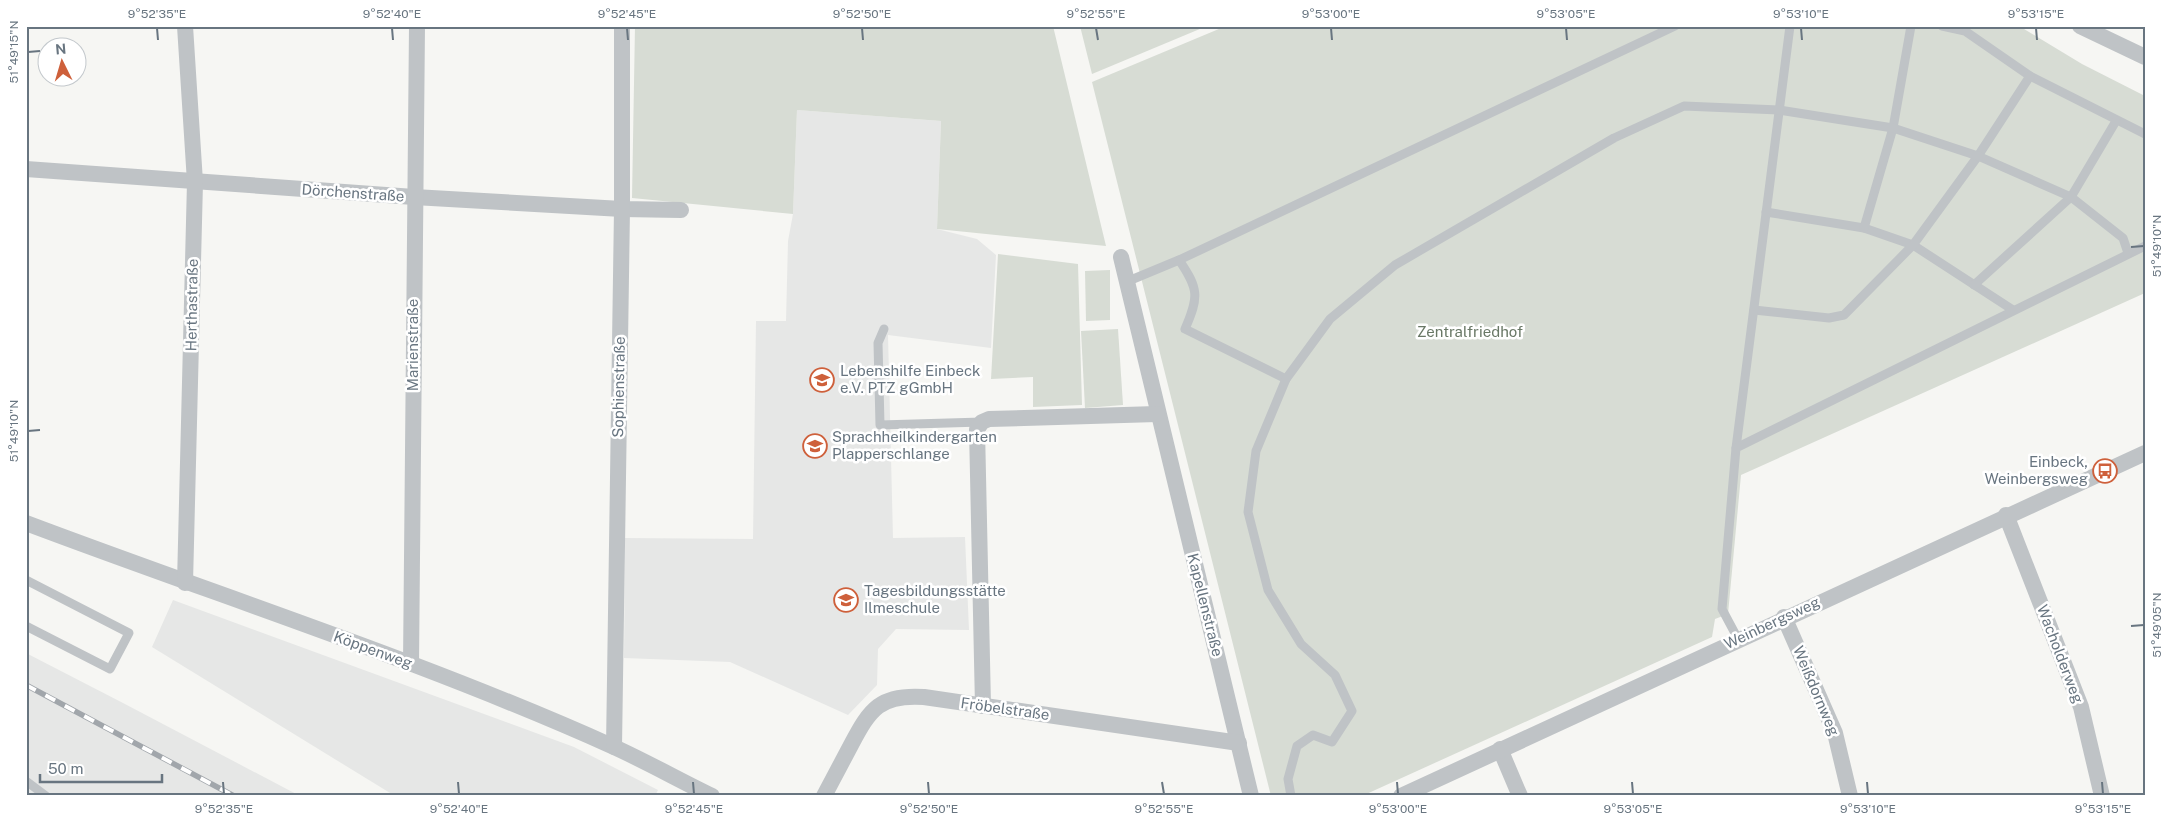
<svg xmlns="http://www.w3.org/2000/svg" width="2171" height="822" font-family="'Public Sans',sans-serif">
  <style>
    .built { fill: #e6e7e6 }
    .green { fill: #d7dcd4 }
    .lines { fill: none; stroke-linecap: round; stroke-linejoin: round }
    .service { stroke: #bfc3c6; stroke-width: 9 }
    .minor { stroke: #bfc3c6; stroke-width: 16 }
    .rail-casing { stroke: #a1a6ab; stroke-width: 5.5 }
    .rail { stroke: #fff; stroke-width: 4; stroke-dasharray: 11; stroke-linecap: butt }
    .ticks { fill: none; stroke: #687580; stroke-width: 2 }
    .labels { text-anchor: middle; stroke-width: 5; stroke-linejoin: round; paint-order: stroke }
    .street-label { font-size: 15px; fill: #687580; stroke: #fff }
    .park-label { font-size: 15px; fill: #697866; stroke: #fff }
    .poi-label { font-size: 15px; fill: #687580; stroke: #fff; text-anchor: start }
    .neatline { fill: none; stroke: #687580; stroke-width: 2 }
    .ticks-label { font-size: 12px; text-anchor: middle; fill: #687580 }
  </style>
  <rect width="100%" height="100%" fill="#f6f6f3"/>
  <g class="built">
    <path d="M797,110L941,121L937,229L977,239L996,255L991,348L888,335L893,538L965,537L969,630L896,629L878,649L877,685L848,715L730,662L624,658L625,538L753,539L756,321H786L788,241L793,214Z"/>
    <path d="M173,600L574,747L658,790L655,796H395L152,647Z"/>
    <path d="M26,653L123,703L300,796H26Z"/>
  </g>
  <g class="green">
    <path d="M635,26H1053L1106,246L937,229L941,121L797,110L793,214L632,198Z"/>
    <path d="M1080,26H1207L1092,74Z"/>
    <path d="M1226,26H2019L2082,64L2145,96V293L1741,475L1728,614L1715,619L1712,637L1362,796H1271L1092,82Z"/>
    <path d="M998,254L1078,264L1082,405L1033,407V377L991,379Z"/>
    <path d="M1110,270V320L1086,321L1085,271Z"/>
    <path d="M1118,329L1123,405L1085,408L1081,331Z"/>
  </g>
  <g class="lines">
    <g class="service">
      <path d="M1942,26L1965,31L2030,76L2145,134"/>
      <path d="M1766,212L1864,228L1913,245L2013,310"/>
      <path d="M1864,228L1893,128L1911,26"/>
      <path d="M1179,260C1199,289 1199,297 1185,329L1286,379"/>
      <path d="M1126,282L1179,260L1675,26"/>
      <path d="M1974,285L2071,197L2116,121"/>
      <path d="M1754,310L1829,318L1844,315L1913,245L1978,156L2030,76"/>
      <path d="M884,329L878,343L880,425L982,422"/>
      <path d="M1736,448L1790,26"/>
      <path d="M26,580L129,633L110,669L26,626"/>
      <path d="M1738,639L1722,609L1736,448L2145,246"/>
      <path d="M26,781L46,796"/>
      <path d="M1291,796L1288,779L1297,746L1313,735L1332,742L1352,711L1335,675L1301,644L1268,590L1248,512L1256,451L1286,379L1330,319L1395,265L1614,138L1684,106L1779,110L1893,128L1978,156L2071,197L2123,238L2128,253"/>
    </g>
    <g class="minor">
      <path d="M2080,26L2145,57"/>
      <path d="M26,169L414,197L622,209L681,210"/>
      <path d="M1121,257L1251,796"/>
      <path d="M2006,515L2081,707L2102,796"/>
      <path d="M26,523C222,597 423,661 614,747C647,762 679,780 712,796"/>
      <path d="M185,583L195,182L185,26"/>
      <path d="M1784,617L1835,733L1850,796"/>
      <path d="M411,664L417,26"/>
      <path d="M983,706L977,429L982,422L989,419L1157,414"/>
      <path d="M614,747L622,209V26"/>
      <path d="M1500,749L1520,796"/>
      <path d="M824,796C833,779 842,762 851,745C870,709 880,694 924,697L1239,743"/>
      <path d="M1401,796L2145,453"/>
    </g>
    <g class="rail-casing">
      <path id="rail" d="M26,685L234,796"/>
    </g>
    <use href="#rail" class="rail"/>
  </g>
  <path class="ticks" d="M157,28L158,40M392,28L393,40M627,28L628,40M862,28L863,40M1096,28L1098,40M1331,28L1332,40M1566,28L1567,40M1801,28L1802,40M2036,28L2037,40M28,52L40,51M2131,247L2144,246M28,431L40,430M2131,626L2144,625M223,782L224,794M458,782L459,794M693,782L694,794M928,782L929,794M1162,782L1164,794M1397,782L1398,794M1632,782L1633,794M1867,782L1868,794M2102,782L2103,794"/>
  <defs>
    <g id="school-ring" transform="scale(1.25)"><circle r="9.5" fill="#fff" stroke="#ce603b" stroke-width="1.5"/><path d="M0-5L7-2L0 1L-7-2ZM-4 1L0 2.5L4 1V4Q0 6-4 4Z" fill="#ce603b"/></g>
    <g id="bus-ring" transform="scale(1.25)"><circle r="9.5" fill="#fff" stroke="#ce603b" stroke-width="1.5"/><path d="M-5-6H5V4H4V6H2V4H-2V6H-4V4H-5ZM-3.5-4V0h7V-4ZM-3.5 1.2v1.5H-2V1.2ZM2 1.2v1.5H3.5V1.2Z" fill="#ce603b"/></g>
  </defs>
  <g fill-rule="evenodd">
    <use href="#school-ring" x="822" y="380"/>
    <use href="#school-ring" x="815" y="446"/>
    <use href="#bus-ring" x="2105" y="471"/>
    <use href="#school-ring" x="846" y="600"/>
  </g>
  <g class="labels">
    <g class="street-label">
      <text transform="translate(353 193) rotate(4)" y="5">Dörchenstraße</text>
      <text transform="translate(192 305) rotate(-89)" y="5">Herthastraße</text>
      <text transform="translate(413 345) rotate(-90)" y="5">Marienstraße</text>
      <text transform="translate(619 387) rotate(-89)" y="5">Sophienstraße</text>
      <text transform="translate(1205 605) rotate(76)" y="5">Kapellenstraße</text>
      <text transform="translate(1772 623) rotate(-25)" y="5">Weinbergsweg</text>
      <text transform="translate(373 650) rotate(20)" y="5">Köppenweg</text>
      <text transform="translate(2060 654) rotate(69)" y="5">Wacholderweg</text>
      <text transform="translate(1816 691) rotate(67)" y="5">Weißdornweg</text>
      <text transform="translate(1005 709) rotate(8)" y="5">Fröbelstraße</text>
    </g>
    <g class="park-label">
      <text x="1470" y="337">Zentralfriedhof</text>
    </g>
    <g class="poi-label">
      <text x="840" y="376">Lebenshilfe Einbeck<tspan x="840" dy="17">e.V. PTZ gGmbH</tspan></text>
      <text x="832" y="442">Sprachheilkindergarten<tspan x="832" dy="17">Plapperschlange</tspan></text>
      <text x="2088" y="467" text-anchor="end">Einbeck,<tspan x="2088" dy="17">Weinbergsweg</tspan></text>
      <text x="864" y="596">Tagesbildungsstätte<tspan x="864" dy="17">Ilmeschule</tspan></text>
    </g>
  </g>
  <rect width="2171" height="822" fill="none" stroke="#ffffff" stroke-width="55"/>
  <g transform="translate(62 62) rotate(355)"><circle r="24" fill="#ffffff" stroke="#c3c8cc"/>
  <path d="M0-4L9 19L0 12L-9 19Z" fill="#ce603b"/>
  <text y="-8" font-size="14" font-weight="bold" text-anchor="middle" fill="#687580">N</text>
  </g>
  <path d="M40 774v8h122v-8" fill="none" stroke="#687580" stroke-width="2.5"/>
  <text x="48" y="774" font-size="15" fill="#687580" stroke="#ffffff" stroke-width="4" paint-order="stroke">50 m</text>
  <rect x="28" y="28" width="2116" height="766" class="neatline"/>
  <g class="ticks-label">
    <text x="157" y="18">9°52'35"E</text>
    <text x="392" y="18">9°52'40"E</text>
    <text x="627" y="18">9°52'45"E</text>
    <text x="862" y="18">9°52'50"E</text>
    <text x="1096" y="18">9°52'55"E</text>
    <text x="1331" y="18">9°53'00"E</text>
    <text x="1566" y="18">9°53'05"E</text>
    <text x="1801" y="18">9°53'10"E</text>
    <text x="2036" y="18">9°53'15"E</text>
    <text transform="translate(14 52) rotate(-90)" y="4">51°49'15"N</text>
    <text transform="translate(2157 246) rotate(-90)" y="4">51°49'10"N</text>
    <text transform="translate(14 431) rotate(-90)" y="4">51°49'10"N</text>
    <text transform="translate(2157 625) rotate(-90)" y="4">51°49'05"N</text>
    <text x="224" y="813">9°52'35"E</text>
    <text x="459" y="813">9°52'40"E</text>
    <text x="694" y="813">9°52'45"E</text>
    <text x="929" y="813">9°52'50"E</text>
    <text x="1164" y="813">9°52'55"E</text>
    <text x="1398" y="813">9°53'00"E</text>
    <text x="1633" y="813">9°53'05"E</text>
    <text x="1868" y="813">9°53'10"E</text>
    <text x="2103" y="813">9°53'15"E</text>
  </g>
</svg>
